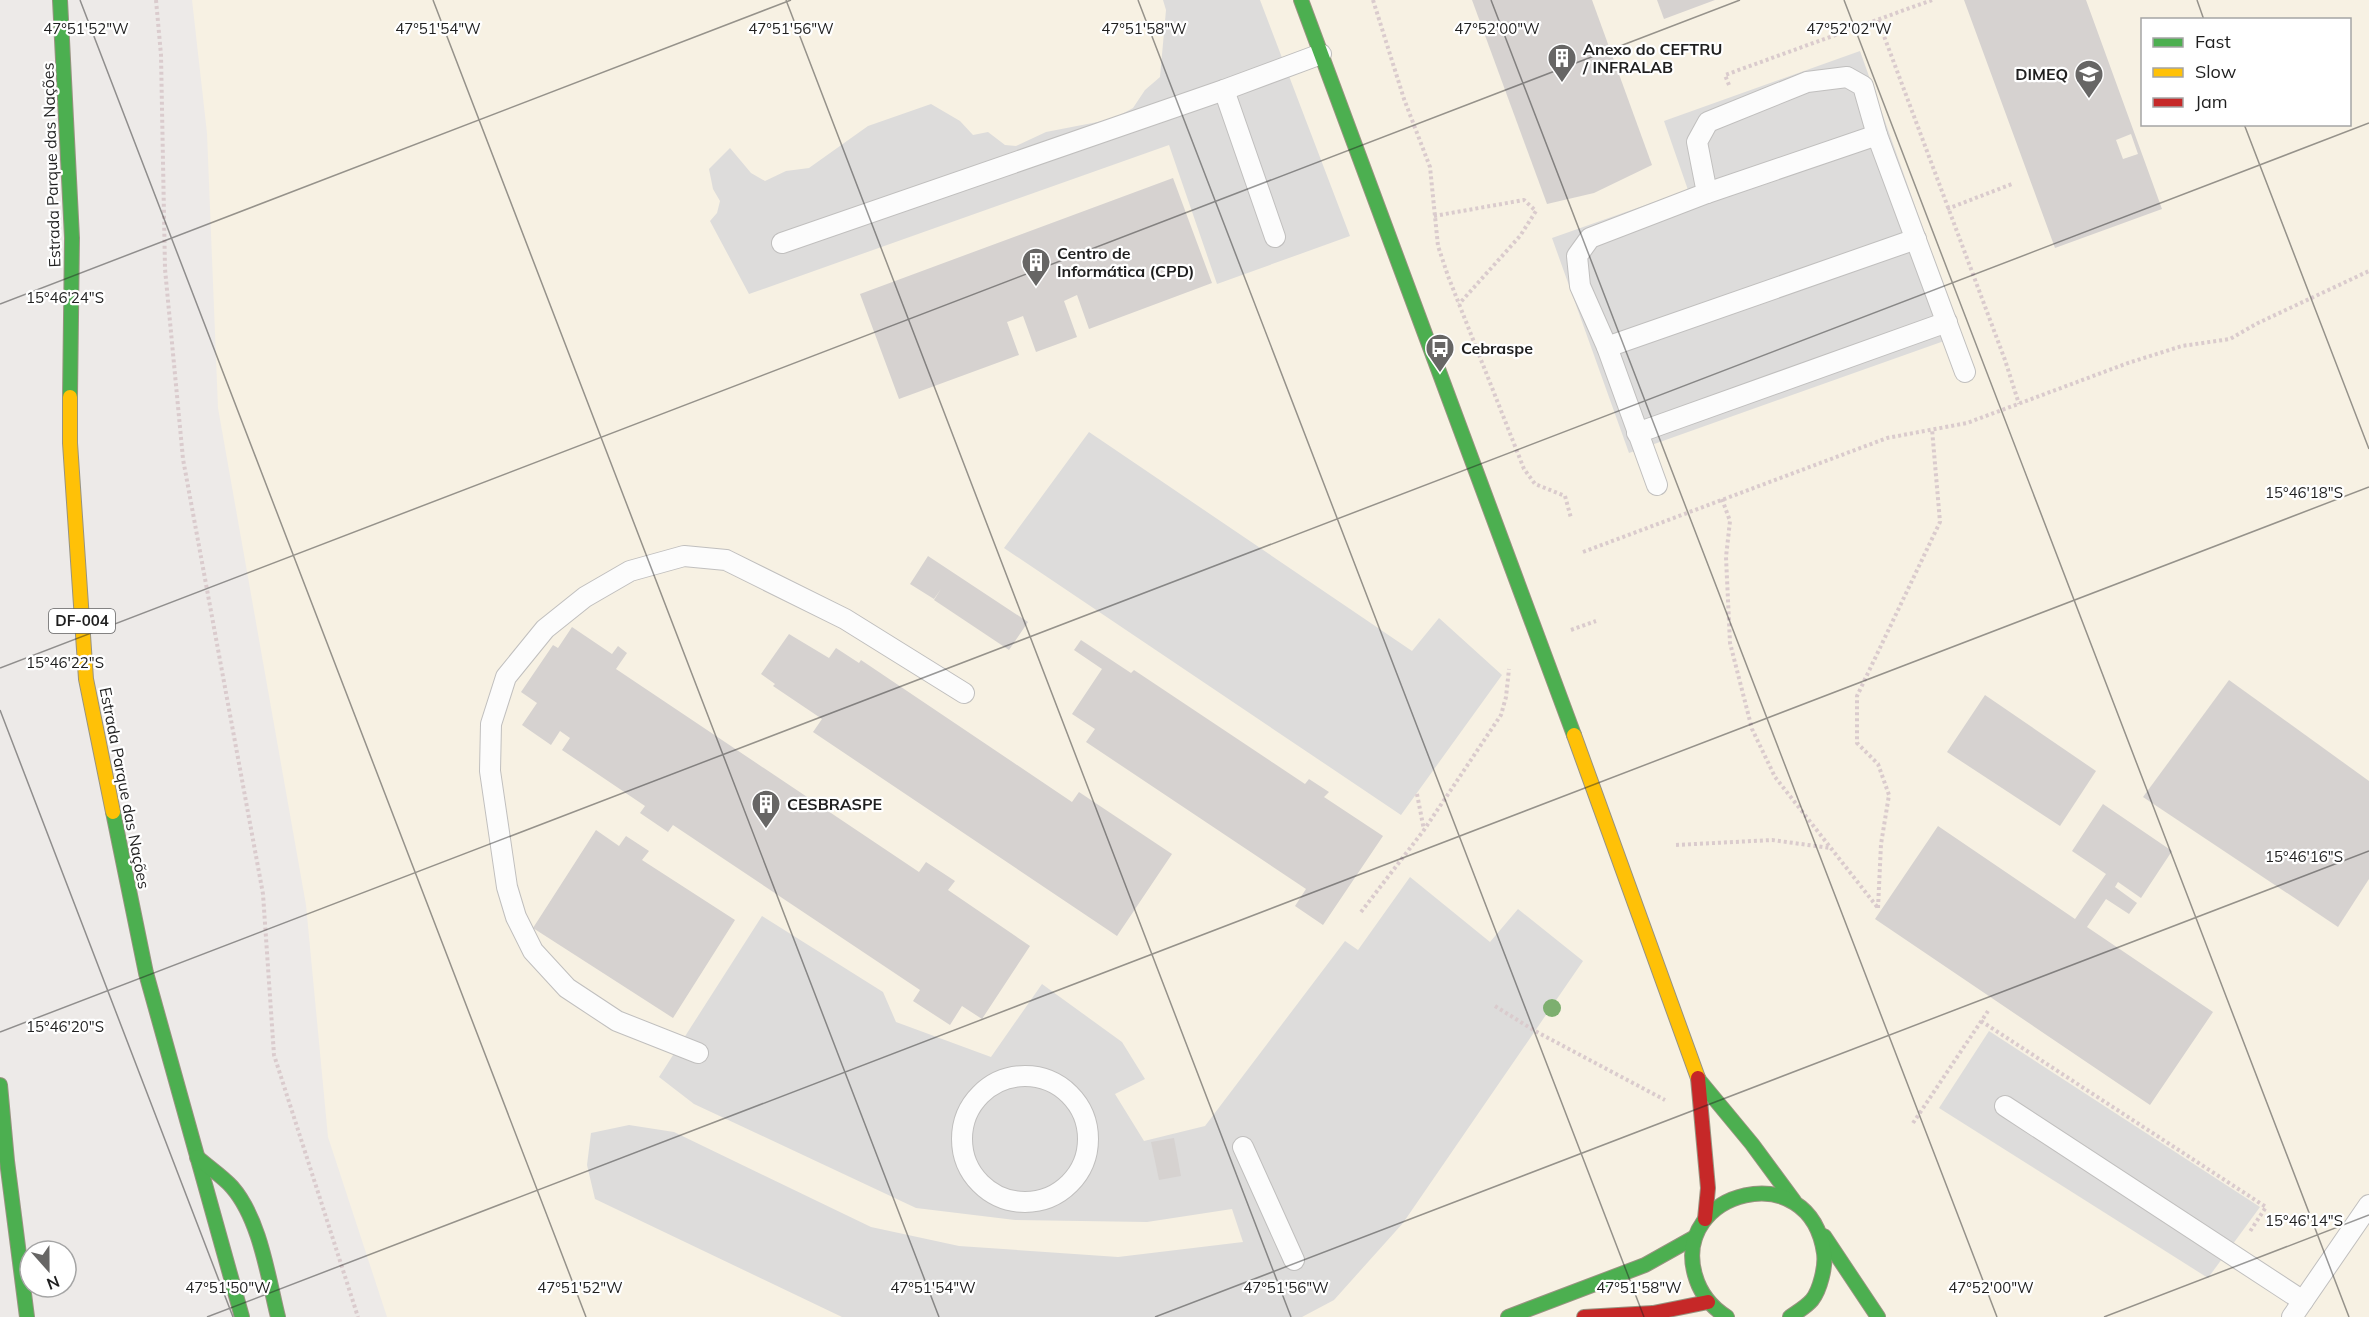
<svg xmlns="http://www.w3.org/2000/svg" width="2369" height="1317" font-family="Mulish,sans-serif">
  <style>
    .education { fill: #f7f1e3; fill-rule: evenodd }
    .parking { fill: #dddcdb }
    .building { fill: #d6d2d0; fill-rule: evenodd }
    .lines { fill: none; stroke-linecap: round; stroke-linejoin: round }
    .lane-casing { stroke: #c0bfbe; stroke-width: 22 }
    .fast-casing { stroke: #989380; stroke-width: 16 }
    .slow-casing { stroke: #989380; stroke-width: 16 }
    .jam-casing { stroke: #989380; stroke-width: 16 }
    .path { stroke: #dacbcd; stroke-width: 4; stroke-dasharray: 3 3; stroke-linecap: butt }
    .lane { stroke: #fcfcfc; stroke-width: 20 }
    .fast { stroke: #4caf50; stroke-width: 14 }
    .slow { stroke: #ffc107; stroke-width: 14 }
    .jam { stroke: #c62828; stroke-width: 14 }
    .tree { fill: #7daf6f }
    .ticks { fill: none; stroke: #1f1f1f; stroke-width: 1.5; stroke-opacity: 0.45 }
    .labels { text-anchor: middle; stroke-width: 4.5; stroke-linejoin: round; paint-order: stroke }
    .shield { fill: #fff; stroke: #626262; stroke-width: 1.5 }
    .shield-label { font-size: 15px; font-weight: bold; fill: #1f1f1f }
    .poi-label { font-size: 16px; font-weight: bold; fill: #1f1f1f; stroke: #fff; text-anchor: start }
    .street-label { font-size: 16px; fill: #1f1f1f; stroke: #fff }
    .ticks-label { font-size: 15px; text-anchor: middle; fill: #1f1f1f; stroke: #fff; stroke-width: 4.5; stroke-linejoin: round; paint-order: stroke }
  </style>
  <rect width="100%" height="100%" fill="#edeae8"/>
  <path class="education" d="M192,0H2369V1317H387L328,1137L306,905L218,408L207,133ZM2142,20H2350V124H2142Z"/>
  <g class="parking">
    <path d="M1163,0H1260L1350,236L1217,284L1169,145L749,294L710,221L717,213L720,201L713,189L709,169L730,148L751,173L765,181L786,171L809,168L868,126L931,104L960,121L973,135L988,132L1005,145L1016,146L1046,132L1113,119L1133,108L1145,90L1160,77L1166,10Z"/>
    <path d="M1860,51L1961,335L1629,453L1552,238L1688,190L1664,121Z"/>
    <path d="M1089,432L1412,651L1439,618L1502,675L1401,815L1004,548Z"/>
    <path d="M1410,877L1490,942L1518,909L1583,961L1403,1223L1334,1300L1302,1317H842L595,1199L587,1165L591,1133L629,1125L674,1132L871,1227L959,1246L1118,1257L1243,1242L1232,1209L1147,1222L1015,1220L916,1208L694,1104L659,1077L762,916L883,992L896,1022L991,1057L1042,984L1122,1042L1145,1079L1115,1094L1144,1141L1205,1126L1345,941L1358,950Z"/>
    <path d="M1989,1031L2260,1207L2208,1278L1939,1108Z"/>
  </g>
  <g class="building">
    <path d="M1472,0H1592L1652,165L1594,193L1547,204Z"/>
    <path d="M1657,0H1715L1664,19Z"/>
    <path d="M1964,0H2086L2162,209L2055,248ZM2131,134L2138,154L2123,159L2116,140Z"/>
    <path d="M1173,178L1212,283L1089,329L1077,295L1064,301L1077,337L1036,352L1023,316L1007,322L1019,355L899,399L860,294Z"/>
    <path d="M928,556L1028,622L1009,650L934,600L941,589L934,599L910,584Z"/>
    <path d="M572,627L612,654L618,646L627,653L616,669L919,872L926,862L955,881L948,890L1030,946L982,1019L962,1006L950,1025L913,1001L920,990L673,825L668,832L640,813L645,806L562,750L570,738L560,731L551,745L522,725L537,703L521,692L553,645L558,648Z"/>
    <path d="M789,634L829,658L836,648L859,663L861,660L1072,802L1079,792L1172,854L1117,936L813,732L822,719L773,686L775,684L761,674Z"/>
    <path d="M1081,640L1131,673L1134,670L1305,784L1309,779L1329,792L1324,797L1383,836L1323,925L1295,906L1306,889L1086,742L1095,729L1072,714L1102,669L1074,650Z"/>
    <path d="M2229,680L2369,781V879L2338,927L2143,797Z"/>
    <path d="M1985,695L2096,771L2060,826L1947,752Z"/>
    <path d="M2103,804L2172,851L2141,898L2118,882L2115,887L2137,903L2129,914L2106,899L2087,927L2213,1012L2150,1105L1875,919L1938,826L2075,919L2106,874L2072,851Z"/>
    <path d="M596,830L619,846L626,836L649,851L642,860L735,920L673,1018L533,928Z"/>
    <path d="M1174,1138L1181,1176L1159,1180L1151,1142Z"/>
  </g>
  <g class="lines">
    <g class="lane-casing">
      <g id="lane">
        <path d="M1224,90L1275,237"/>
        <path d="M1707,193L1877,135"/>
        <path d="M782,243L1224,90L1321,54"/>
        <path d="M1607,347L1916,239"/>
        <path d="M1637,433L1947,322"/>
        <path d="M1657,485L1607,347L1580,286L1577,256L1590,238L1707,193L1697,142L1708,122L1807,82L1847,77L1863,86L1877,135L1965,372"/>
        <path d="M698,1053L617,1021L567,988L533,951L516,917L507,887L490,771L491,724L506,677L545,629L585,597L630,571L684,556L726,560L845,619L964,693"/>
        <circle cx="1025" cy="1139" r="63"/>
        <path d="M2005,1106L2303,1301"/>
        <path d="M1243,1147L1294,1260"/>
        <path d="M2292,1317L2369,1205"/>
      </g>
    </g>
    <g class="fast-casing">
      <g id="fast">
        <path d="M60,0L72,238L70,397"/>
        <path d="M1301,0L1574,735"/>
        <path d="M113,812L146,973L242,1317"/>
        <path d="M1699,1080L1752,1144L1794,1201"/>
        <path d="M0,1085L7,1161L27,1317"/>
        <path d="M197,1157C208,1167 222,1176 232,1187C260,1219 268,1277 278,1317"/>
        <path d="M1824,1236L1878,1317"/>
        <path d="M1508,1317L1645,1265L1695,1237"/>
        <path d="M1727,1317C1711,1307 1700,1293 1695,1275C1671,1191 1810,1154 1824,1253C1826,1266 1820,1290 1812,1300C1806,1307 1797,1312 1790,1317"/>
      </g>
    </g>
    <g class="slow-casing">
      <g id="slow">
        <path d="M70,397V443L86,679L113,812"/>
        <path d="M1574,735L1698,1078"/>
      </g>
    </g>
    <g class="jam-casing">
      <g id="jam">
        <path d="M1698,1078L1708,1188L1705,1219"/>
        <path d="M1584,1317L1653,1313L1708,1302"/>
      </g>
    </g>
    <g class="path">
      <path d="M156,0L161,55L165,269L183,459L263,894L274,1055L358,1317"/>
      <path d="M1373,0L1404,99L1430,167L1438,246L1448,276L1524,469L1535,484L1565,496L1571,518"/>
      <path d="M1878,20L2005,360L2019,404"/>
      <path d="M1729,85L1725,75L1932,0"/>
      <path d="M1947,209L2012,184"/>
      <path d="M1434,216L1524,200L1536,211L1520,236L1459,304"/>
      <path d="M1722,499L1730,521L1726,557L1730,643L1752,729L1775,777L1878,908"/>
      <path d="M1583,552L1887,438L1967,423L2128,363L2182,346L2230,339L2258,323L2369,271"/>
      <path d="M1571,630L1596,621"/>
      <path d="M1417,794L1424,830"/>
      <path d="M1676,845L1772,840L1830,848"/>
      <path d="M1878,908L1881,844L1889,795L1878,764L1857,743V696L1940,522L1932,429"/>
      <path d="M1361,912L1424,830L1501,715L1506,697L1509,669"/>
      <path d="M1495,1006L1535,1031L1665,1100"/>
      <path d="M1981,1021L2266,1207L2249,1233"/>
      <path d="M1913,1123L1988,1011"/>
    </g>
    <use href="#lane" class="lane"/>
    <use href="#fast" class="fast"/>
    <use href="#slow" class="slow"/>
    <use href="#jam" class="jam"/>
  </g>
  <circle class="tree" cx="1552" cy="1008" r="9"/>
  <path class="ticks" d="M80,0L586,1317M433,0L939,1317M786,0L1291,1317M1138,0L1644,1317M1491,0L1997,1317M1844,0L2349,1317M2197,0L2204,20M2244,124L2369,449M0,304L791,0M0,668L1740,0M0,710L233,1317M0,1032L2369,123M207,1317L2369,487M1155,1317L2369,851M2104,1317L2369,1215"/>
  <defs>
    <g id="building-pin" transform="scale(1.5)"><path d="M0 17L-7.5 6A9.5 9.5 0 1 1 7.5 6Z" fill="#676665" stroke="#fff"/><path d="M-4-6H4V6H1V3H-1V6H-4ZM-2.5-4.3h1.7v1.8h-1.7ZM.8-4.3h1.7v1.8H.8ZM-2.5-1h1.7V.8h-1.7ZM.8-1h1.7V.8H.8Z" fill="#fff"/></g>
    <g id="university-pin" transform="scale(1.5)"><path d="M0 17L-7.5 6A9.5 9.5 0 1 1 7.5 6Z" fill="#676665" stroke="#fff"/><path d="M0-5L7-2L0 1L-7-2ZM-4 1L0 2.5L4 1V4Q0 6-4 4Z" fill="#fff"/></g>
    <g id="bus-pin" transform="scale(1.5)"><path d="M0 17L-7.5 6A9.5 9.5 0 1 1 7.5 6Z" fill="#676665" stroke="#fff"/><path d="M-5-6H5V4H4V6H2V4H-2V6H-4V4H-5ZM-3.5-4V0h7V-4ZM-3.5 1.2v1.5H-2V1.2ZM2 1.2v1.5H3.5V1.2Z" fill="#fff"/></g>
  </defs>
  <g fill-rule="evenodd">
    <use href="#building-pin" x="1562" y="58"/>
    <use href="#university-pin" x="2089" y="74"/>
    <use href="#building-pin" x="1036" y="262"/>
    <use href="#bus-pin" x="1440" y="348"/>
    <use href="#building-pin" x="766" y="804"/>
  </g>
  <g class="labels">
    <rect class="shield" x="49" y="609" width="66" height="24" rx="4.5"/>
    <g class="shield-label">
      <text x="82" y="626">DF-004</text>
    </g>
    <g class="poi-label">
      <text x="1583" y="55">Anexo do CEFTRU<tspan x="1583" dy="18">/ INFRALAB</tspan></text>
      <text x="2068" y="80" text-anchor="end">DIMEQ</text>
      <text x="1057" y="259">Centro de<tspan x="1057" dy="18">Informática (CPD)</tspan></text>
      <text x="1461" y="354">Cebraspe</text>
      <text x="787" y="810">CESBRASPE</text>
    </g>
    <g class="street-label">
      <text transform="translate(51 165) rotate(-92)" y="6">Estrada Parque das Nações</text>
      <text transform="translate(125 788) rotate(79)" y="6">Estrada Parque das Nações</text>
    </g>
  </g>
  <g class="ticks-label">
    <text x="86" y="34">47°51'52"W</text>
    <text x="438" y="34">47°51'54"W</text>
    <text x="791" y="34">47°51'56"W</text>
    <text x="1144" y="34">47°51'58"W</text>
    <text x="1497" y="34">47°52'00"W</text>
    <text x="1849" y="34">47°52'02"W</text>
    <text x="65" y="303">15°46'24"S</text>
    <text x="2304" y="498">15°46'18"S</text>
    <text x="65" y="668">15°46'22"S</text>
    <text x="2304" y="862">15°46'16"S</text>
    <text x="65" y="1032">15°46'20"S</text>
    <text x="2304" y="1226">15°46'14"S</text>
    <text x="228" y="1293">47°51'50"W</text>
    <text x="580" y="1293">47°51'52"W</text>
    <text x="933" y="1293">47°51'54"W</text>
    <text x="1286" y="1293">47°51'56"W</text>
    <text x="1639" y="1293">47°51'58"W</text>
    <text x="1991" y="1293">47°52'00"W</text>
  </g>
  <rect x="2141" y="18" width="210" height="108" fill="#ffffff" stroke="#a5a5a5" stroke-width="1.5"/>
  <rect x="2153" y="38" width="30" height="9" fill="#4caf50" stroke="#a5a5a5" stroke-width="1.5"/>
  <text x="2195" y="48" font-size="18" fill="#1f1f1f">Fast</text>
  <rect x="2153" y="68" width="30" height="9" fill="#ffc107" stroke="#a5a5a5" stroke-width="1.5"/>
  <text x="2195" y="78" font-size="18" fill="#1f1f1f">Slow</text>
  <rect x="2153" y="98" width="30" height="9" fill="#c62828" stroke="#a5a5a5" stroke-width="1.5"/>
  <text x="2195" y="108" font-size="18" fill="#1f1f1f">Jam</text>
  <g transform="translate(48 1269) rotate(159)"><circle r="28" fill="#ffffff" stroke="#a5a5a5" stroke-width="1.5"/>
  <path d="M0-4.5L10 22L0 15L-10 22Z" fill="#676665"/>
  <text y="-9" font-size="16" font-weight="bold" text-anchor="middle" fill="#1f1f1f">N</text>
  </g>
</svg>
